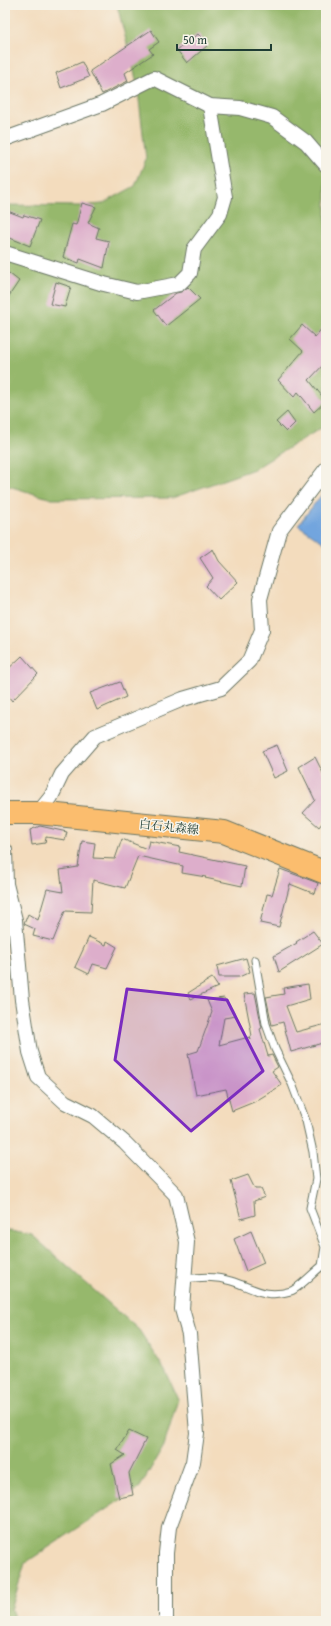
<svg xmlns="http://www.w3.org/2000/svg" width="331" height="1626" font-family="'Gentium Book Plus','Noto Serif JP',serif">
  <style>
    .forest { fill: #96b86c; stroke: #5a7a50 }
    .water { fill: #72a5de; stroke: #487189 }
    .building { fill: #ddaecb }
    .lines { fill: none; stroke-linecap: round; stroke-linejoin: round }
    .lane-casing { stroke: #697564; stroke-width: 9 }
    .street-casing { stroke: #697564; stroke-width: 16 }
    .primary-casing { stroke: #697564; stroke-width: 24 }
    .lane { stroke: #fff; stroke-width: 7 }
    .street { stroke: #fff; stroke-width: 14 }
    .primary { stroke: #fbbd6e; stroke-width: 22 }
    .marked { fill: #7b2cbf; fill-opacity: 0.2; stroke: #7b2cbf; stroke-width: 3; stroke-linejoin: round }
    .labels { text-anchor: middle; stroke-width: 3; stroke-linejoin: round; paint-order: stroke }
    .street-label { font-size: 12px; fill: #1f3d34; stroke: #f7f3e8 }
  </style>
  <rect width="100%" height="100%" fill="#f7f3e8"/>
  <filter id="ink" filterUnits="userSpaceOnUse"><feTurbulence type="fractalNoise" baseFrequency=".025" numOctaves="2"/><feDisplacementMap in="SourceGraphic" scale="8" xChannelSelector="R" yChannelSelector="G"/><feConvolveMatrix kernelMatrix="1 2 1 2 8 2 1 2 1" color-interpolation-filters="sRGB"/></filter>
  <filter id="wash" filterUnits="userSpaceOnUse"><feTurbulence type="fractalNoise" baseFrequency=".012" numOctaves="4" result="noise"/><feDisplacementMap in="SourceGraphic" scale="16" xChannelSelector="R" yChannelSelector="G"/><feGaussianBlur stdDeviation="0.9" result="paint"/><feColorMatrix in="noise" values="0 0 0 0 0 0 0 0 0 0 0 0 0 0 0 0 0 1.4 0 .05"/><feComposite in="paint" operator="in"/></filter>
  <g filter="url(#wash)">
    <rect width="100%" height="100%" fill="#f3dcbd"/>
    <g class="forest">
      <path d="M117,5H326V425L254,469L172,498L52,499L5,485V205L79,206L102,204L135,186L146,159L137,83Z"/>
      <path d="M5,1230L32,1235L139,1330L165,1370L178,1399L164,1446L140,1487L25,1563L11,1610L15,1621H5Z"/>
    </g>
    <path class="water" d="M326,489V544L298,525Z"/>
    <g id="blocks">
      <g class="building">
        <path d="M151,30L159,42L149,49L153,54L125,73L128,81L102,94L90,71Z"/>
        <path d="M198,34L208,45L187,63L177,50Z"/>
        <path d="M82,62L89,77L61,88L56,73Z"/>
        <path d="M82,203L96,207L88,223L99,228L96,238L109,241L104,268L80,259L79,263L63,257L72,224L76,225Z"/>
        <path d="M5,210L23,217L24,215L40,220L30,246L5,236Z"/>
        <path d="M5,270L19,281L5,302Z"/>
        <path d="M56,282L71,287L65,307L50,304Z"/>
        <path d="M188,287L200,299L166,326L154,310L176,293L181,292Z"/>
        <path d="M326,323V362L309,380L326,401L314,412L298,392L294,397L278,380L303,351L290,339L302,325L315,337Z"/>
        <path d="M287,412L295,423L286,432L276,422Z"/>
        <path d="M213,549L219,561L238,582L219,600L206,586L213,578L200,558Z"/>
        <path d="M22,656L38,674L12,701L5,692V672Z"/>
        <path d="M120,682L126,697L97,710L90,693Z"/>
        <path d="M277,745L288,771L274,778L262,751Z"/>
        <path d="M315,757L326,779V818L319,827L303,813L315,800L299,767Z"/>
        <path d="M40,826L67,832L65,840L46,837L45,843L32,845L30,830Z"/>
        <path d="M122,839L147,849L149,841L180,847L179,852L245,866L242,886L205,878L206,877L182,873L183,866L138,856L125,888L93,880L91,912L65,911L53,941L33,936L35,929L24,924L28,914L38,920L47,889L63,892L60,870L78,867L82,841L95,843L93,858L115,859Z"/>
        <path d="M280,869L318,883L315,894L290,884L279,927L260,923L267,894L272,895Z"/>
        <path d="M313,931L323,944L279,972L274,956L297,943L296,942Z"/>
        <path d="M89,937L106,945L107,941L117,947L107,968L93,964L89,974L75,967Z"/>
        <path d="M246,958L250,972L239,977H219L217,966Z"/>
        <path d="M212,978L218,987L191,999L188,993Z"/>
        <path d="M308,984L310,999L286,1006L296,1032L326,1024V1042L291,1052L283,1022L272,1025L266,997L284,994L283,988Z"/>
        <path d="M255,993L262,1028L260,1029L268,1056L272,1055L278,1067L272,1071L282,1085L254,1102L232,1111L226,1089L196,1095L188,1054L198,1051L212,1012L207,1000L224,998L236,1016L224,1018L219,1045L249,1037L251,1040L250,1037L252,1036L244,994Z"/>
        <path d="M248,1175L255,1189H261L265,1197L254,1201L255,1215L241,1219L231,1181Z"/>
        <path d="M251,1231L264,1263L246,1271L234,1239Z"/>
        <path d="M129,1431L146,1439L129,1473L133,1495L119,1498L111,1464L125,1455L117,1450Z"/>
      </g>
    </g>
  </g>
  <g filter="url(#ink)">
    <use href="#blocks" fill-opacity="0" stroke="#697564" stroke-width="1"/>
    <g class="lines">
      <g class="lane-casing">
        <path id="lane" d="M185,1279C201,1277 215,1276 231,1281C254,1288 265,1299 291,1291C298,1289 315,1271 322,1266L325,1247L310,1208L316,1179L313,1152L306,1121L292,1084L275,1049L266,1024L255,960"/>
      </g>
      <g class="street-casing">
        <g id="street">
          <path d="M5,139L102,104L154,78L210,106L240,108L272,117L306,142L326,165"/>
          <path d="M5,253L104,284L137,292L179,284L190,273L194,249L220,214L225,197L210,106"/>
          <path d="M38,813L51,797L62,774L95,736L183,699L221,688L249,661L262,630L260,599L279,531L326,469"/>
          <path d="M5,850L6,884L15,920L22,1000L30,1052L38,1077L65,1102L93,1116L125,1143L176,1195L187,1242L182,1309L189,1334L197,1433L193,1462L169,1527L166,1553V1621"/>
        </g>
      </g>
      <g class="primary-casing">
        <path id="primary" d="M5,813H38L224,832L326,873"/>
      </g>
      <use href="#lane" class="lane"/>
      <use href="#street" class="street"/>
      <use href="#primary" class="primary"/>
    </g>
  </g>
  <path class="marked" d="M127,989L227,1000L263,1071L191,1131L115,1060Z"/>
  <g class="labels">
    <g class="street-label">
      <text transform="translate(169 827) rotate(6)" y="4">白石丸森線</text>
    </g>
  </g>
  <rect width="331" height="1626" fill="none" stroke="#f7f3e8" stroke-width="20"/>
  <path d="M177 44v6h94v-6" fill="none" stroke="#1f3d34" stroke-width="2"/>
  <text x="183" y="44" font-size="12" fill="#1f3d34" stroke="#f7f3e8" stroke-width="3" paint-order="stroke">50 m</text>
</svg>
